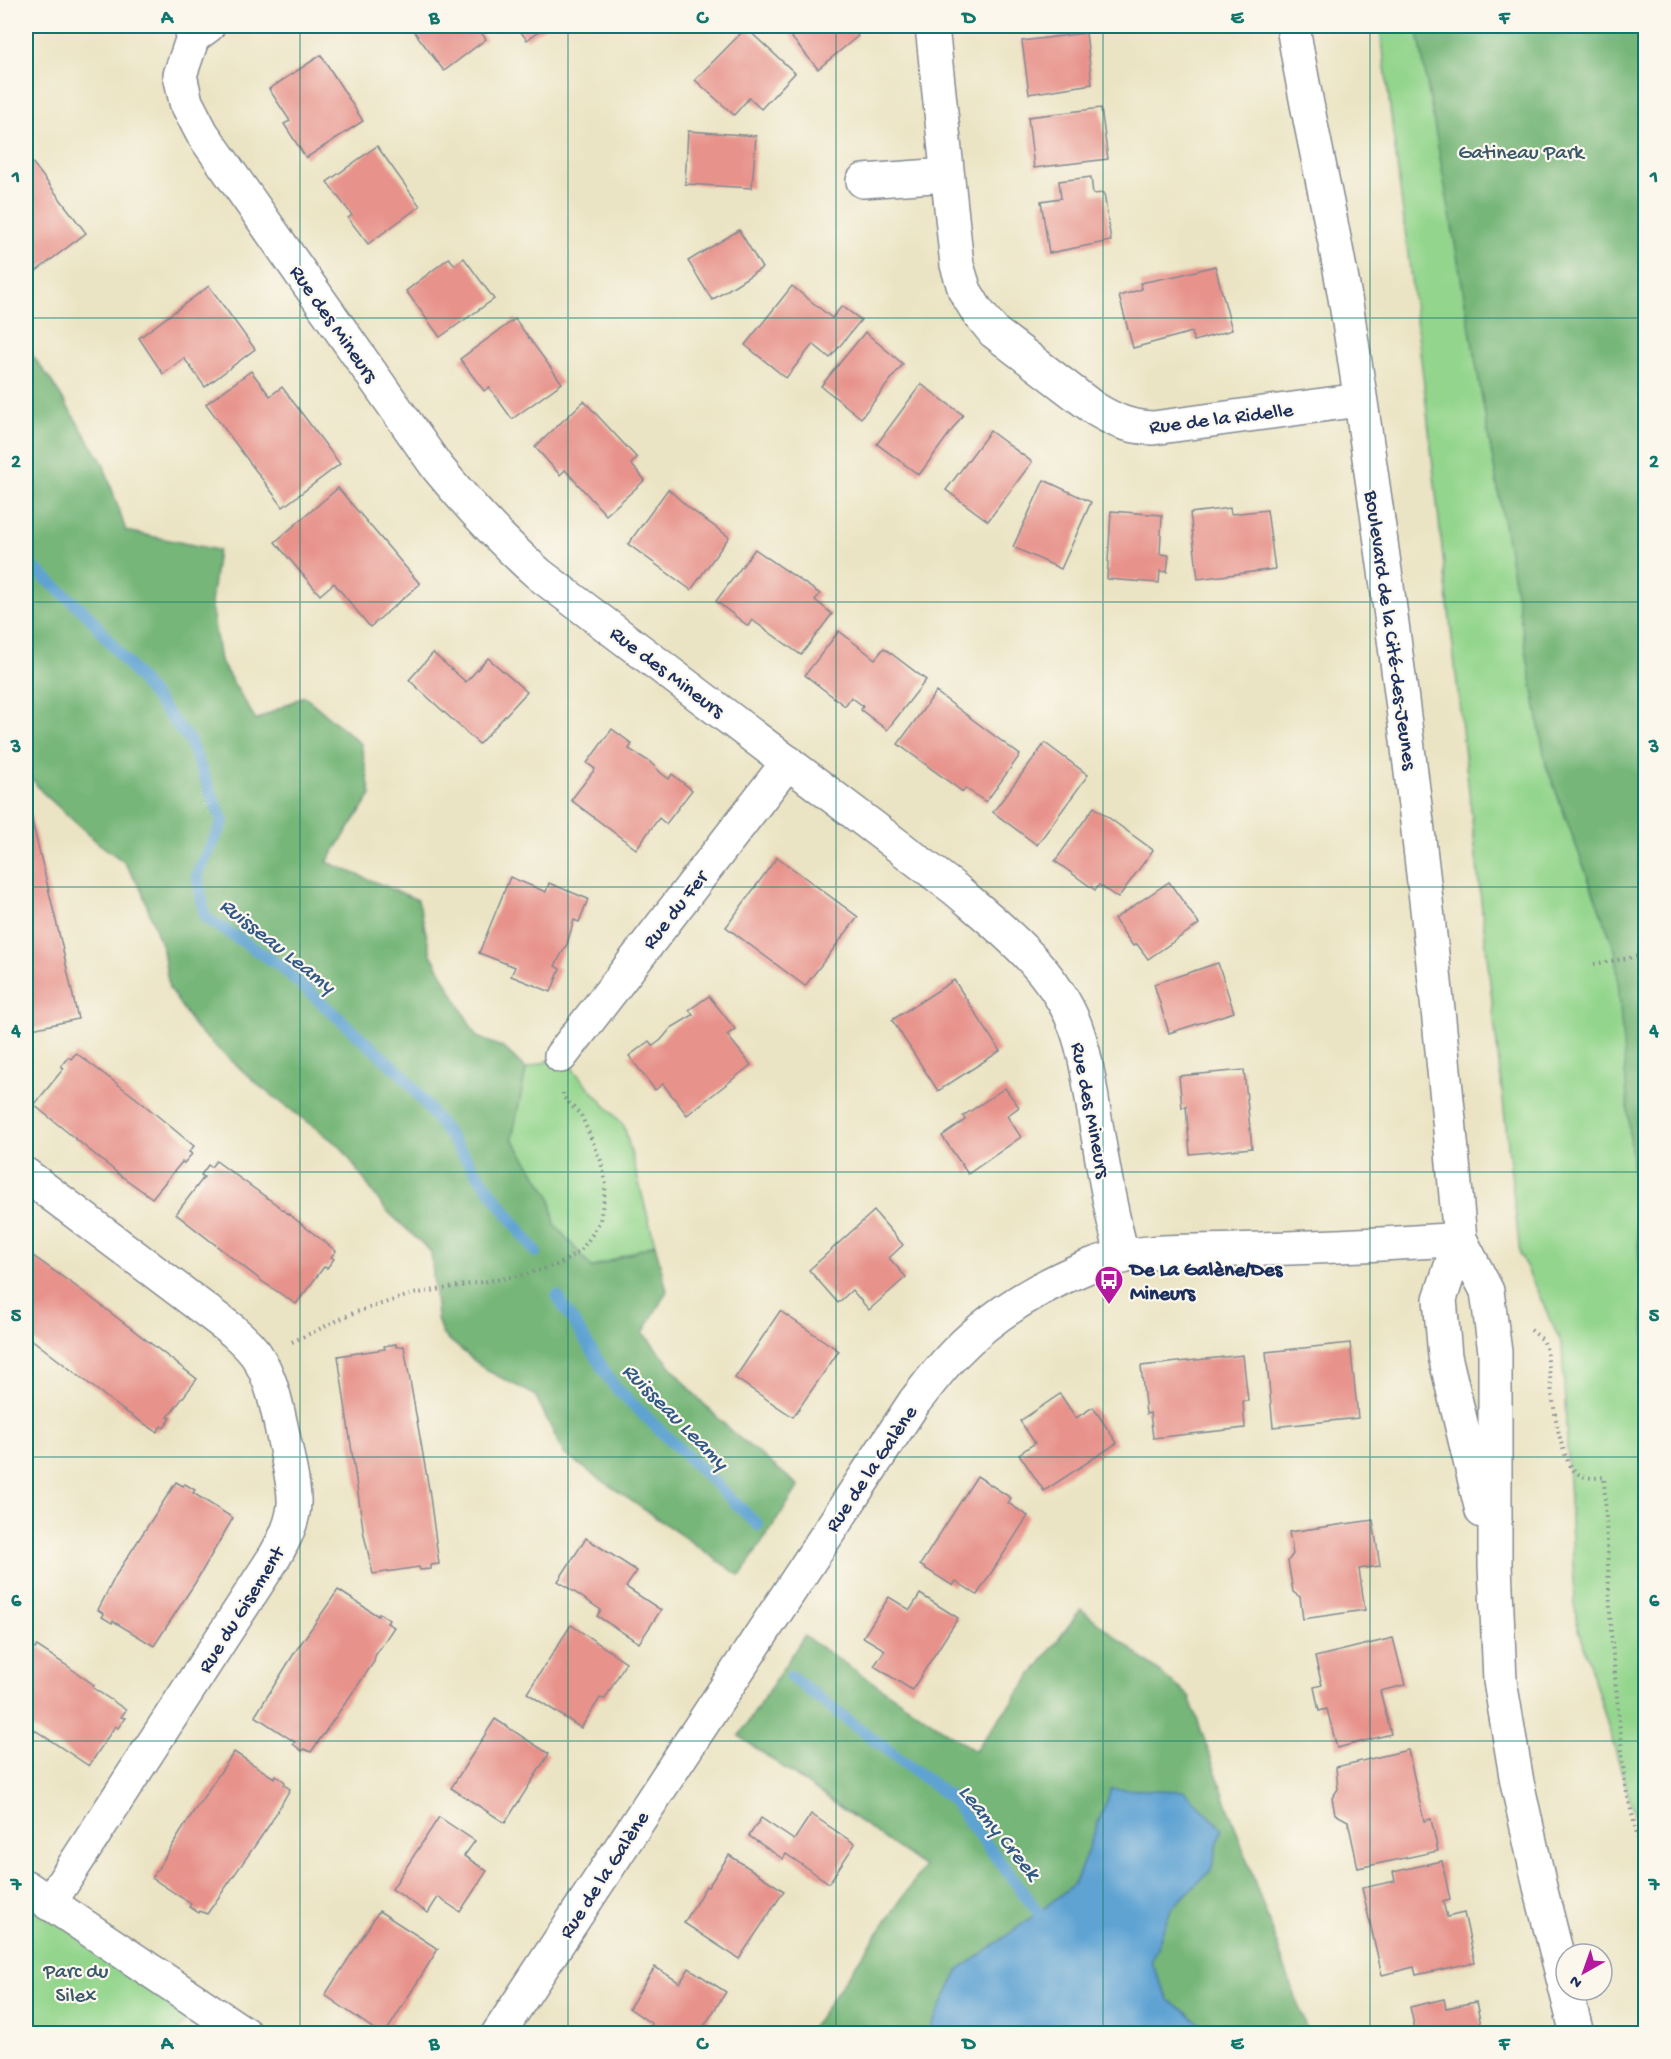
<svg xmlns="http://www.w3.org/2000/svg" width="1671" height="2059" font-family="'Gochi Hand',sans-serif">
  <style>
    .green { fill: #93d58c; stroke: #578275; stroke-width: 1.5 }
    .forest { fill: #76b678; stroke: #48726b; stroke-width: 1.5 }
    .water { fill: #5ea3d3; stroke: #3c6998; stroke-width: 1.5 }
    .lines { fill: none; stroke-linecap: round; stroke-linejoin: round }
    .stream { stroke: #5ea3d3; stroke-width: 12 }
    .building { fill: #e7938b }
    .minor-casing { stroke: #838a91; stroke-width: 36 }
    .path { stroke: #838a91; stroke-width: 4; stroke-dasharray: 1.5 4.5; stroke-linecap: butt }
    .minor { stroke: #fff; stroke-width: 33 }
    .grid { fill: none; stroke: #0f766e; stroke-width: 1.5; stroke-opacity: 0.55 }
    .labels { text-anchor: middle; stroke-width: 4.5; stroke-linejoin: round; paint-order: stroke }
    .park-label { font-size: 21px; fill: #39586a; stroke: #fbf7ec }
    .street-label { font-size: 21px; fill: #1b2f5e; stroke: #fbf7ec }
    .poi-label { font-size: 21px; font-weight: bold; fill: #1b2f5e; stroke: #fbf7ec; text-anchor: start }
    .water-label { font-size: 22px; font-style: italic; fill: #325887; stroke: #fbf7ec }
    .neatline { fill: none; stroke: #0f766e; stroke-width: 2 }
    .grid-label { font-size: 20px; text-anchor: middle; font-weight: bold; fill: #0f766e }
  </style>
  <rect width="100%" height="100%" fill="#fbf7ec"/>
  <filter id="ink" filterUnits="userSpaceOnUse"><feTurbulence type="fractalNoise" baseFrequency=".0167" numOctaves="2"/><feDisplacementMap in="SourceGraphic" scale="12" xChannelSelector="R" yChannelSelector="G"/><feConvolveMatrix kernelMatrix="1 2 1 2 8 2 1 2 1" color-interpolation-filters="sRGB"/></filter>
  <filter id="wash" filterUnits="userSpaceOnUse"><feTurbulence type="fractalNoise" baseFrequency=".008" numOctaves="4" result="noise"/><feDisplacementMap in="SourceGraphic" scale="24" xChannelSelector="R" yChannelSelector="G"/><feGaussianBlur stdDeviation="1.35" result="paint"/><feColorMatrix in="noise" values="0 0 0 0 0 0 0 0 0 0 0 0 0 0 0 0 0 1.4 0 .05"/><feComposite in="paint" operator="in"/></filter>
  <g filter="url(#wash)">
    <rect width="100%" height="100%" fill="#ebe4c4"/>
    <g class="green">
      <path d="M1380,26H1645V1850L1576,1619L1562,1345L1520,1254L1423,376Z"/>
      <path d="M561,1056L624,1126L655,1244L592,1268L555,1225L550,1196L512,1138L526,1069Z"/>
      <path d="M26,1887L198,2003L177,2033H26Z"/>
    </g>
    <g class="forest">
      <path d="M1417,26H1645V1333L1616,953L1546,765Z"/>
      <path d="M26,347L50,379L103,463L126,531L218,550L211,603L220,661L256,720L304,696L361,744L371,795L327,862L418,900L431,954L477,1037L504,1048L526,1069L512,1138L550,1196L555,1225L592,1268L655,1244L667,1291L643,1333L697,1397L732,1432L799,1486L740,1576L564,1454L535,1395L486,1370L442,1334L437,1318L431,1252L384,1208L341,1147L263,1089L196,1029L169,988L163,950L141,889L124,862L98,843L42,792L26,771Z"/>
      <path d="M1081,1609L1189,1696L1308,2033H808L924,1867L739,1736L804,1636L975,1751Z"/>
    </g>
    <path class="water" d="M1111,1789L1184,1791L1222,1828L1211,1870L1171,1909L1151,1963L1169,2000L1212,2031L1219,2033H928L958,1971L1039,1912L1075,1883Z"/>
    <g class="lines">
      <g class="stream">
        <path d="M26,561L89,616L189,740L223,822L197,874L205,917L279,965L405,1077L536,1252"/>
        <path d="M557,1296L614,1386L758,1525"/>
        <path d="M791,1677L951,1798L1048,1925"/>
      </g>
    </g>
    <g id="blocks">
      <g class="building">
        <path d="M410,26H476L486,39L444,71Z"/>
        <path d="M516,26H546L527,40Z"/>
        <path d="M782,26H849L858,36L818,69Z"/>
        <path d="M746,28L795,73L761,109L749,98L734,115L695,80Z"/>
        <path d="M1086,33L1092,84L1029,94L1022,41Z"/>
        <path d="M321,55L363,121L306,158L284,124L290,121L269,89Z"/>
        <path d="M1101,108L1108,159L1034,168L1028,117Z"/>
        <path d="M688,131L756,136L752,188L685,184Z"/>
        <path d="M377,146L420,206L368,244L348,218L352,215L327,182Z"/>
        <path d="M32,162L86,233L31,275L26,268V167Z"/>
        <path d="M1091,177L1093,194L1104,193L1111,241L1049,253L1041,201L1061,198L1059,181Z"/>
        <path d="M739,230L762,268L712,300L688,261Z"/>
        <path d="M449,258L455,265L464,258L494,299L440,337L406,291Z"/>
        <path d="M1215,266L1232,330L1194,341L1192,332L1133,348L1119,296L1142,289L1140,283L1180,275Z"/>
        <path d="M209,286L255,349L205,387L184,358L163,374L139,338Z"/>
        <path d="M792,286L832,318L842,306L861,320L830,358L813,344L786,378L745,345Z"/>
        <path d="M515,319L562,383L512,419L489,387L484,391L460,359Z"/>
        <path d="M865,332L903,364L861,418L821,386Z"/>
        <path d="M251,371L270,396L282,387L340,464L283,507L206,404Z"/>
        <path d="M921,384L963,415L919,475L877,444Z"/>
        <path d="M584,401L637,458L631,464L645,480L606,515L565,470L560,475L535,447Z"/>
        <path d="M990,431L1032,462L988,521L946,490Z"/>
        <path d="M1044,480L1091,502L1061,569L1013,547Z"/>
        <path d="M338,488L420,584L370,627L334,583L320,595L275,542Z"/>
        <path d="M668,489L689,508L729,537L691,590L628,544Z"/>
        <path d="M1230,508L1231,514L1267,510L1275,569L1198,579L1190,513Z"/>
        <path d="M1111,511L1162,515L1160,554L1169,555L1167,572L1160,571L1159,583L1107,579Z"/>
        <path d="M755,549L820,594L815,600L832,614L801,655L752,620L748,626L716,601Z"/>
        <path d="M839,631L875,659L884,648L926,680L887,730L861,710L863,706L851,697L845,706L805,675Z"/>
        <path d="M433,653L466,682L488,658L527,692L479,744L409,680Z"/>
        <path d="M936,692L1020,755L986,802L965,788L963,792L898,744Z"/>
        <path d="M612,729L632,744L629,749L650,762L661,773L669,779L672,774L692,790L666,824L659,818L636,849L571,800L595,769L587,763Z"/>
        <path d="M1045,743L1088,775L1037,845L993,812Z"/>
        <path d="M28,804L62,946L78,1019L32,1029L33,1033L26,1034V805Z"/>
        <path d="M1094,807L1153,850L1118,898L1099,885L1095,890L1055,861Z"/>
        <path d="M777,857L858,917L805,986L726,927Z"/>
        <path d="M510,877L546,892L549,883L588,899L579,922L574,920L567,944L555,966L560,969L551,992L511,976L515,967L479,953Z"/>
        <path d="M1169,882L1199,924L1148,959L1137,944L1133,946L1114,919Z"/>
        <path d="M1218,963L1234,1012L1169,1033L1154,984Z"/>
        <path d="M954,980L1000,1051L938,1091L892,1020Z"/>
        <path d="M709,996L735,1029L727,1035L751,1065L687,1115L663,1084L655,1090L629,1056L649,1041L653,1046L661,1040L671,1028L693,1015L689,1010Z"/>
        <path d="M76,1053L136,1098L194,1146L189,1152L192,1154L184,1163L182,1162L152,1198L120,1175L34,1105L64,1068L61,1066L68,1057L71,1059Z"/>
        <path d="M1244,1070L1252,1148L1190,1154L1186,1106L1182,1108L1179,1076Z"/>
        <path d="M1005,1088L1019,1107L1007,1116L1021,1137L968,1174L942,1136L965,1120L963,1116Z"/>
        <path d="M216,1161L277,1205L336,1251L331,1257L334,1259L327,1268L324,1267L296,1304L263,1282L176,1214L204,1177L201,1175L208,1165L211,1167Z"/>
        <path d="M874,1211L903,1245L889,1258L906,1277L869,1310L852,1290L838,1303L809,1270Z"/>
        <path d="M26,1251L81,1290L197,1379L168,1417L171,1418L164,1428L161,1426L157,1432L123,1410L26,1335Z"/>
        <path d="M780,1311L839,1351L793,1417L735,1378Z"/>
        <path d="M1350,1343L1358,1418L1273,1427L1266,1352Z"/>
        <path d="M396,1344V1347L404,1346L429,1489L439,1564L431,1565V1569L420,1570L419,1567L373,1574L364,1535L338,1356L385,1349L384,1346Z"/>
        <path d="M1243,1355L1248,1401H1243L1245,1428L1153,1438L1150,1413L1146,1414L1141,1366Z"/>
        <path d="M1060,1394L1076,1418L1093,1407L1117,1443L1044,1491L1019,1454L1035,1443L1020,1421Z"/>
        <path d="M977,1476L1011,1498L1008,1503L1028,1516L977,1595L956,1581L953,1586L920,1565Z"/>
        <path d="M176,1482L183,1486L185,1484L195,1490L193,1493L233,1518L195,1583L154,1646L113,1621L112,1623L102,1617L104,1614L98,1610L116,1575Z"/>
        <path d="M1373,1520L1380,1566L1359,1569L1365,1610L1303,1619L1300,1597L1293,1592L1288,1561L1293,1554L1289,1532Z"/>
        <path d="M586,1538L637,1571L626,1587L661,1610L639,1643L597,1616L601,1610L558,1581Z"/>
        <path d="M338,1590L378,1616L379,1613L389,1620L387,1623L394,1627L375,1656L374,1662L311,1752L304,1749L302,1751L293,1744L295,1742L255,1716L295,1652Z"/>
        <path d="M920,1594L958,1618L912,1690L874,1666L885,1650L863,1637L889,1597L910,1610Z"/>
        <path d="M571,1625L626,1662L605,1699L600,1698L581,1728L527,1693Z"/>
        <path d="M1393,1638L1405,1685L1380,1691L1391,1734L1337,1748L1327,1709L1319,1711L1314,1687L1322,1685L1315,1657Z"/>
        <path d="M26,1643L35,1649L37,1646L66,1665L94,1685L93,1688L126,1710L121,1717L125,1718L118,1728L115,1726L89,1766L26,1724Z"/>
        <path d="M495,1719L549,1754L505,1823L451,1788Z"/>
        <path d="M1408,1750L1424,1821L1431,1819L1438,1851L1358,1868L1348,1821L1335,1814L1332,1798L1338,1789L1336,1767Z"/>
        <path d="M234,1752L274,1778L276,1775L285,1782L284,1785L290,1789L270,1824L207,1914L200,1911L199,1913L189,1907L191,1904L152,1878L192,1814Z"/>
        <path d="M811,1814L855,1844L829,1883L786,1854L783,1859L749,1836L761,1818L794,1840Z"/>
        <path d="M439,1817L475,1841L464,1856L487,1871L460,1912L438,1897L428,1913L392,1889Z"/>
        <path d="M729,1855L784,1891L739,1959L684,1923L706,1886L708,1887Z"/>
        <path d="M1442,1861L1450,1900L1443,1902L1447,1917L1464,1913L1475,1962L1416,1975L1414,1967L1382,1975L1362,1888L1395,1881L1393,1872Z"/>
        <path d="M379,1911L438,1949L385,2034H381L325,1995Z"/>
        <path d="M655,1967L680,1983L689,1968L726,1992L699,2034H645L652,2024L629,2008Z"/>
        <path d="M1444,1999L1446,2008L1476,2002L1483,2034H1416L1410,2007Z"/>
      </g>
    </g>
  </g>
  <g filter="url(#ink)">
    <use href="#blocks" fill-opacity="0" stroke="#838a91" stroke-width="1.5"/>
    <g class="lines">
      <g class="minor-casing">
        <g id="minor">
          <path d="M208,26L193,37L180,75L186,102L202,133L437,467C469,506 502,542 540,575L955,889C999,927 1053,968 1075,1025C1086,1054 1090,1087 1095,1118C1103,1165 1110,1211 1123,1257"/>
          <path d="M932,26L957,265L965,291L977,311L994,332L1095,409C1115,421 1129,427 1153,428L1359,400"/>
          <path d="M1293,26C1308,123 1333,219 1348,316C1395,622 1433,930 1460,1239L1487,1291L1495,1352V1565L1500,1681L1517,1782L1540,1887L1577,2034"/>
          <path d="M863,181L947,175"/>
          <path d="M561,1056L788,762"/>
          <path d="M26,1175L232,1330C242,1339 253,1348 260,1361C275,1387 279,1419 286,1449C289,1467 295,1486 294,1504C293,1523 284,1540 275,1556L49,1904"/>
          <path d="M1460,1239L1440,1299L1445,1356L1482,1511"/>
          <path d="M26,1887L245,2034"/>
          <path d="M498,2034L915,1401C928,1385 941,1367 956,1352C993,1314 1040,1286 1089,1266C1134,1248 1189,1252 1237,1250C1311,1247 1385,1245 1460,1239"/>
        </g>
      </g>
      <g class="path">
        <path d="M1594,964L1646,955"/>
        <path d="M1531,1330L1543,1340L1546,1347C1551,1375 1555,1457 1577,1473C1585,1479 1595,1478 1604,1477L1611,1632L1625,1785L1646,1872"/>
        <path d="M292,1342L353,1313L413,1294L523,1275L560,1264L580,1251L590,1238L600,1221L606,1185L601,1161L581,1115L563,1097V1093"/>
      </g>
      <use href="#minor" class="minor"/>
    </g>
  </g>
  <path class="grid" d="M300,26V2034M568,26V2034M836,26V2034M1103,26V2034M1370,26V2034M26,318H1646M26,602H1646M26,887H1646M26,1172H1646M26,1457H1646M26,1741H1646"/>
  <defs>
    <g id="bus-pin" transform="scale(1.5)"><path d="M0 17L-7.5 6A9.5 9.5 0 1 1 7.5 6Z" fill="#b5179e" stroke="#fbf7ec"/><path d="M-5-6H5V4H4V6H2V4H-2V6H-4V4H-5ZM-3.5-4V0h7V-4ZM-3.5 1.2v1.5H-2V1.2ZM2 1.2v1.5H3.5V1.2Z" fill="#fff"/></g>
  </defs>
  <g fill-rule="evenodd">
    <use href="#bus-pin" x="1109" y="1280"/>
  </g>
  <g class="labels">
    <g class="park-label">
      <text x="1521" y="158">Gatineau Park</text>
      <text x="76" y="1977">Parc du<tspan x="76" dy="24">Silex</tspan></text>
    </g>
    <g class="street-label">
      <text transform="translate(335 323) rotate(55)" y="7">Rue des Mineurs</text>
      <text transform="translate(1221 417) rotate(-7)" y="7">Rue de la Ridelle</text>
      <text transform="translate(1392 630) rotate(82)" y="7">Boulevard de la Cité-des-Jeunes</text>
      <text transform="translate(668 671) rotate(37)" y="7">Rue des Mineurs</text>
      <text transform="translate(674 909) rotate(-52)" y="7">Rue du Fer</text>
      <text transform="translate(1092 1110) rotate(79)" y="7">Rue des Mineurs</text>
      <text transform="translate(870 1468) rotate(-56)" y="7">Rue de la Galène</text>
      <text transform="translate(240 1609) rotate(-58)" y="7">Rue du Gisement</text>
      <text transform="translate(603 1874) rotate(-57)" y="7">Rue de la Galène</text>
    </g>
    <g class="poi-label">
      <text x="1130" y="1275">De La Galène/Des<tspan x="1130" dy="24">Mineurs</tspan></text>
    </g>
    <g class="water-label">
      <text transform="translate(279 944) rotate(38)" y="8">Ruisseau Leamy</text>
      <text transform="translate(677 1415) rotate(45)" y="8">Ruisseau Leamy</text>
      <text transform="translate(1001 1831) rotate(51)" y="8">Leamy Creek</text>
    </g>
  </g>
  <rect width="1671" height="2059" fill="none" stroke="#fbf7ec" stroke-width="66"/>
  <g transform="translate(1584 1972) rotate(220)"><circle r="28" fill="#fbf7ec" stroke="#a1a7b3" stroke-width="1.5"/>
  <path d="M0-4.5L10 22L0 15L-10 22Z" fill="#b5179e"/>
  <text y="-9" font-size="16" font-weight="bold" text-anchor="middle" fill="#1b2f5e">N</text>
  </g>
  <rect x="33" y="33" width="1605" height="1993" class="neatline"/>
  <g class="grid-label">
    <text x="167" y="23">A</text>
    <text x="434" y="23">B</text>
    <text x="702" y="23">C</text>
    <text x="969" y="23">D</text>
    <text x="1237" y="23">E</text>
    <text x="1504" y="23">F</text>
    <text x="16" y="182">1</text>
    <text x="1654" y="182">1</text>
    <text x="16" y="467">2</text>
    <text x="1654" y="467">2</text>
    <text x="16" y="752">3</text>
    <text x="1654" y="752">3</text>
    <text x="16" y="1036">4</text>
    <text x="1654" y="1036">4</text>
    <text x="16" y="1321">5</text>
    <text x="1654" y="1321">5</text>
    <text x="16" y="1606">6</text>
    <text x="1654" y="1606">6</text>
    <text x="16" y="1890">7</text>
    <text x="1654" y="1890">7</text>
    <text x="167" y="2049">A</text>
    <text x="434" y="2049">B</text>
    <text x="702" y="2049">C</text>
    <text x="969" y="2049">D</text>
    <text x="1237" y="2049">E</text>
    <text x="1504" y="2049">F</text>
  </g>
</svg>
